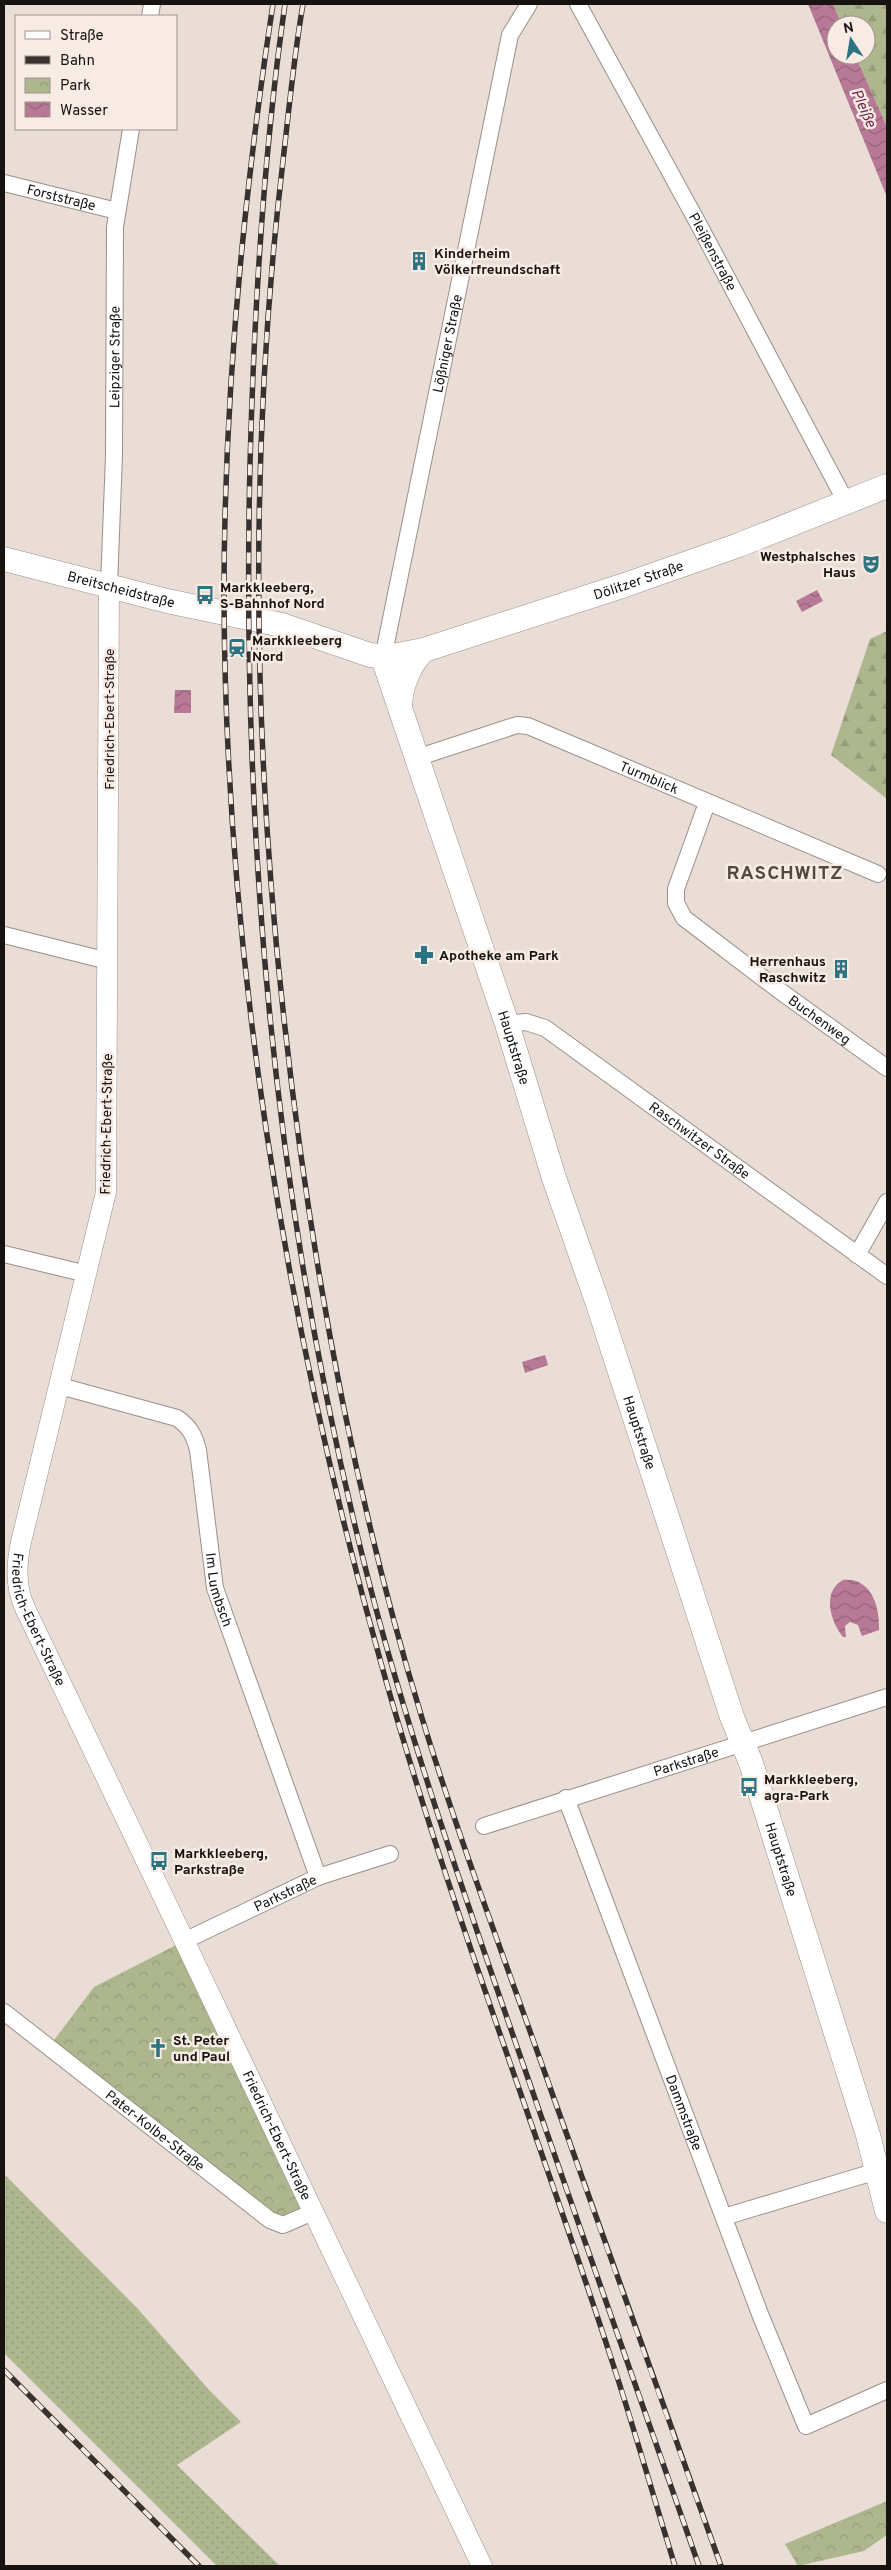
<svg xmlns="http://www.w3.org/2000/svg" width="891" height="2570" font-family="Overpass,sans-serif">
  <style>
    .grass { fill: url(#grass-dots) }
    .forest { fill: url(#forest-firs) }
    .park { fill: url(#park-crowns) }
    .water { fill: url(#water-waves) }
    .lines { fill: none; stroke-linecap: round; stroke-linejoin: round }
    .minor-casing { stroke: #9b8f88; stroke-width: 18 }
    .tertiary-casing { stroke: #9b8f88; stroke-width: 21 }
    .secondary-casing { stroke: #9b8f88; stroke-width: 25 }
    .minor { stroke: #fff; stroke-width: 16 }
    .tertiary { stroke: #fff; stroke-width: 20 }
    .secondary { stroke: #fff; stroke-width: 24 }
    .rail-casing { stroke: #37322f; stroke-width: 5.5 }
    .rail { stroke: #f7ebe3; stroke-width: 4; stroke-dasharray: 11; stroke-linecap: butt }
    .labels { text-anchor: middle; stroke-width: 5; stroke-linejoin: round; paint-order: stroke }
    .street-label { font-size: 14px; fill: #171311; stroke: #f7ebe3 }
    .poi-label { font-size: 14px; font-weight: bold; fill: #171311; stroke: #f7ebe3; text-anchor: start }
    .water-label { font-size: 15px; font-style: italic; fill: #6f234c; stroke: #f7ebe3 }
    .district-label { font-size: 19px; font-weight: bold; letter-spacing: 1px; fill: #534943; stroke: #f7ebe3 }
  </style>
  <defs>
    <pattern id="grass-dots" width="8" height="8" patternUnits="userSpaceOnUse" patternTransform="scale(1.25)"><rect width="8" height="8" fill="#adb68d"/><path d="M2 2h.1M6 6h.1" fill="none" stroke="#949c79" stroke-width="1.8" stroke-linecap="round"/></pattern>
    <pattern id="forest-firs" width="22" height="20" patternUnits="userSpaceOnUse" patternTransform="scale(1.25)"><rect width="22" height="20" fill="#adb68d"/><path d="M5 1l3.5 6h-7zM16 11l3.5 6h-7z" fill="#949c79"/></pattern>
    <pattern id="park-crowns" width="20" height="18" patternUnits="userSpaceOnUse" patternTransform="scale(1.25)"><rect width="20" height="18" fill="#adb68d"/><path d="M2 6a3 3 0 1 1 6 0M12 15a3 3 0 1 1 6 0" fill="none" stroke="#949c79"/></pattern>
    <pattern id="water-waves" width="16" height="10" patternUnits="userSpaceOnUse" patternTransform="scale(1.25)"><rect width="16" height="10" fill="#b77996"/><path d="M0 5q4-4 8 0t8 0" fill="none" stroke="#946279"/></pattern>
  </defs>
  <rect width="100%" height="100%" fill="#eaddd6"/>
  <path class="grass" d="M4,2174L138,2309L209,2390L241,2422L177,2465L280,2566H217L4,2353Z"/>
  <g class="forest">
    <path d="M833,4H887V127L855,55H866V25H842Z"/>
    <path d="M887,631V799L831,755L870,639Z"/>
  </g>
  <g class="park">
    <path d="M184,1941L313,2212L287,2224L49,2047L94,1987Z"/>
    <path d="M887,2501V2535L864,2551L798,2566L785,2544Z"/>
  </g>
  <g class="water">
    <path d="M808,4H833L842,25H836V55H855L887,127V197Z"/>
    <path d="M817,590L823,601L802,612L796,601Z"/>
    <path d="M175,690H191V713H174Z"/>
    <path d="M545,1355L548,1365L525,1373L522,1362Z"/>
    <path d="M843,1580C872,1577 880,1608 879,1630L862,1636L858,1625L850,1622L845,1626L846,1637H843C831,1622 821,1592 843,1580Z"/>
  </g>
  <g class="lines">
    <g class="minor-casing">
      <g id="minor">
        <path id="s1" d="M578,4L699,225L846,502"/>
        <path d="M150,16L152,4"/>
        <path id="s2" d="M4,183L117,211"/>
        <path id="s3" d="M109,586L114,455L115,227L131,129"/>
        <path id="s4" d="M383,658L510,35L529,4"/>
        <path id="s5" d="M416,758L517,725L528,726L878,874"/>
        <path id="s6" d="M707,803L676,889V903L684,918L780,991L887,1068"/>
        <path d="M4,935L108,961"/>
        <path id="s7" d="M507,1024L526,1022L545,1028L887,1276"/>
        <path d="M4,1254L87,1274"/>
        <path d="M857,1255L887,1202"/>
        <path id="s8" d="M60,1386L177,1418C190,1427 194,1435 198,1450L215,1588L318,1877"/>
        <path id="s9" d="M566,1798L760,2314L806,2426L887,2390"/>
        <path id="s10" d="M484,1826L887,1697"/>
        <path id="s11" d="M184,1941L318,1877L390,1854"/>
        <path id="s12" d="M4,2012L270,2220L283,2225L313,2212"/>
        <path d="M724,2217L887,2168"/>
      </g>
    </g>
    <g class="tertiary-casing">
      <g id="tertiary">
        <path id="s13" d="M109,586L106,1192L21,1542C16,1565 15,1587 25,1608C178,1927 330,2246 482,2566"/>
      </g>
    </g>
    <g class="secondary-casing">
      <g id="secondary">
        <path id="s14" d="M4,559L167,601L282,625L370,655L387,657L424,650L622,586L739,545L887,486"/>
        <path id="s15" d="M383,658L507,1024L554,1178L597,1301L732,1717L751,1763L868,2135L887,2211"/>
        <path d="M400,707C400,688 409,664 424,650"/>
      </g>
    </g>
    <use href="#minor" class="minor"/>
    <use href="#tertiary" class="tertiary"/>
    <use href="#secondary" class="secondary"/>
    <g class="rail-casing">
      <g id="rail">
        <path d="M273,4C243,199 224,398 224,595C225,949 285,1323 381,1663C447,1900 537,2130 613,2364C635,2431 654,2499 675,2566"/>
        <path d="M285,4C263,157 254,310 250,464C241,842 276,1223 371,1590C409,1735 458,1876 507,2018C570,2201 635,2383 699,2566"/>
        <path d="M303,4C294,56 289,109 283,161C249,446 252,734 284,1019C310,1255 352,1490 422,1718C461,1845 508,1968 552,2093C608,2251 664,2409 721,2566"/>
        <path d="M4,2370L199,2566"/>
      </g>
    </g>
    <use href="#rail" class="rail"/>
  </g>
  <defs>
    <g id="building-bare" transform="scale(1.5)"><path d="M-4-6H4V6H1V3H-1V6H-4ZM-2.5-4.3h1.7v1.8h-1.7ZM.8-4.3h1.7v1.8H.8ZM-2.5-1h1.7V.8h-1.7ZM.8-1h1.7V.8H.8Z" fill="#2d7381" stroke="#f7ebe3" stroke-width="2.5" paint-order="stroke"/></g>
    <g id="theatre-bare" transform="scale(1.5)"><path d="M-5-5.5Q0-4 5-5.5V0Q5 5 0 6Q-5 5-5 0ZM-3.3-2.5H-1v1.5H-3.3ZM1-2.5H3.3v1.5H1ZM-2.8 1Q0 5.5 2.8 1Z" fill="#2d7381" stroke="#f7ebe3" stroke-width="2.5" paint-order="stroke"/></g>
    <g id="bus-bare" transform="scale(1.5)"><path d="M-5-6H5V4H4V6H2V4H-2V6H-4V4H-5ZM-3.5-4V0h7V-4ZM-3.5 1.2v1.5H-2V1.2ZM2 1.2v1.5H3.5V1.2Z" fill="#2d7381" stroke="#f7ebe3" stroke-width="2.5" paint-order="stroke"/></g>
    <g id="station-bare" transform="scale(1.5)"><path d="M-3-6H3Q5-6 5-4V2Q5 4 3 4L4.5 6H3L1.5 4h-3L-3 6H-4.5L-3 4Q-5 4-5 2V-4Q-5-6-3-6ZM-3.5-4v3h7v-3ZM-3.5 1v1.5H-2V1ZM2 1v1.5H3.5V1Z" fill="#2d7381" stroke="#f7ebe3" stroke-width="2.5" paint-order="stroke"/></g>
    <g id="pharmacy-bare" transform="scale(1.5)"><path d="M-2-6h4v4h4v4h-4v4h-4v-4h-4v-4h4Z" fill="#2d7381" stroke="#f7ebe3" stroke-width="2.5" paint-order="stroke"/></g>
    <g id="church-bare" transform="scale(1.5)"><path d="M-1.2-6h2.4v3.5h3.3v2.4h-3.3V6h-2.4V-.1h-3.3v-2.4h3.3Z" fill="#2d7381" stroke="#f7ebe3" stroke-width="2.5" paint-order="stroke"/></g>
  </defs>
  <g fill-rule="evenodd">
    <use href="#building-bare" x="419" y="261"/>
    <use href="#theatre-bare" x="871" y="564"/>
    <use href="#bus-bare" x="205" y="595"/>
    <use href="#station-bare" x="237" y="648"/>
    <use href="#pharmacy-bare" x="424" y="955"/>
    <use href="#building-bare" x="841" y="969"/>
    <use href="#bus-bare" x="749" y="1787"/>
    <use href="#bus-bare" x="159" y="1861"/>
    <use href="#church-bare" x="158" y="2048"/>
  </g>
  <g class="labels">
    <g class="street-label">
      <text dy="5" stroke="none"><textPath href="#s2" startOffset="59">Forststraße</textPath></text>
      <text dy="5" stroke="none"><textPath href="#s1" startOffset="282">Pleißenstraße</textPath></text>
      <text dy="5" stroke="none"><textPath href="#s4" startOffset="321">Lößniger Straße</textPath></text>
      <text dy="5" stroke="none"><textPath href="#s3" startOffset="229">Leipziger Straße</textPath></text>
      <text dy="5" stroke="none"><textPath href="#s14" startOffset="659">Dölitzer Straße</textPath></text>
      <text dy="5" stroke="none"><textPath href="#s14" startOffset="121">Breitscheidstraße</textPath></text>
      <text transform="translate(109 719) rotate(-90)" y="5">Friedrich-Ebert-Straße</text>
      <text dy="5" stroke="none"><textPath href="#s5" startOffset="249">Turmblick</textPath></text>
      <text dy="5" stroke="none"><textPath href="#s6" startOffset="292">Buchenweg</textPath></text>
      <text dy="5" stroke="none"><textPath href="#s15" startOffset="411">Hauptstraße</textPath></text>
      <text transform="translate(106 1124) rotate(-89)" y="5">Friedrich-Ebert-Straße</text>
      <text dy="5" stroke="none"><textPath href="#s7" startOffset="230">Raschwitzer Straße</textPath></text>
      <text dy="5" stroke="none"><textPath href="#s15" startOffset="816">Hauptstraße</textPath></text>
      <text dy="5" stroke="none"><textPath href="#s8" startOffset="302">Im Lumbsch</textPath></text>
      <text dy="5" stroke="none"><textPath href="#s13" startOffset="1048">Friedrich-Ebert-Straße</textPath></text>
      <text dy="5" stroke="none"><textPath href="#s10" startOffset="212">Parkstraße</textPath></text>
      <text dy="5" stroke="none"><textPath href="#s15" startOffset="1266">Hauptstraße</textPath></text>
      <text dy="5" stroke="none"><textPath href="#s11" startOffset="112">Parkstraße</textPath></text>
      <text dy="5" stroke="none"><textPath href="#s9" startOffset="336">Dammstraße</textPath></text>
      <text dy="5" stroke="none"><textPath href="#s12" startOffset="192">Pater-Kolbe-Straße</textPath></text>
      <text dy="5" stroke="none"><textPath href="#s13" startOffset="1618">Friedrich-Ebert-Straße</textPath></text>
    </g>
    <g class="poi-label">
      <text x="434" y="258">Kinderheim<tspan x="434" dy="16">Völkerfreundschaft</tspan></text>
      <text x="856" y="561" text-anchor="end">Westphalsches<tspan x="856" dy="16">Haus</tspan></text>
      <text x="220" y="592">Markkleeberg,<tspan x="220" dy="16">S-Bahnhof Nord</tspan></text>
      <text x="252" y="645">Markkleeberg<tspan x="252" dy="16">Nord</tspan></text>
      <text x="439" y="960">Apotheke am Park</text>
      <text x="826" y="966" text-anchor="end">Herrenhaus<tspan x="826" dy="16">Raschwitz</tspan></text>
      <text x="764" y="1784">Markkleeberg,<tspan x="764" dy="16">agra-Park</tspan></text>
      <text x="174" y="1858">Markkleeberg,<tspan x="174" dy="16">Parkstraße</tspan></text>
      <text x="173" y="2045">St. Peter<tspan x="173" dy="16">und Paul</tspan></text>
    </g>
    <g class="water-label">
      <text transform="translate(864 108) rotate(66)" y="5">Pleiße</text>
    </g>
    <g class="district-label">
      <text x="785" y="879">RASCHWITZ</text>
    </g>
  </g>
  <rect width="891" height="2570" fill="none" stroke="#171311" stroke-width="10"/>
  <rect x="15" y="15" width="162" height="115" fill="#f7ebe3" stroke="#9d958f"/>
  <rect x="25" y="31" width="25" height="8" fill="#ffffff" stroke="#9d958f"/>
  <text x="60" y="40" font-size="15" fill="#171311">Straße</text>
  <rect x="25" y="56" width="25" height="8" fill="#37322f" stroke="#9d958f"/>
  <text x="60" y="65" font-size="15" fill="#171311">Bahn</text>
  <rect x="25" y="78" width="25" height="15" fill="url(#park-crowns)" stroke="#9d958f"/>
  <text x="60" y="90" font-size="15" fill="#171311">Park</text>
  <rect x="25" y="102" width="25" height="15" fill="url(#water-waves)" stroke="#9d958f"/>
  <text x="60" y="115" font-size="15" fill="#171311">Wasser</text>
  <g transform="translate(851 40) rotate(348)"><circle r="24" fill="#f7ebe3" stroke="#9d958f"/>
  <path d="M0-4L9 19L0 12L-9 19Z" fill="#2d7381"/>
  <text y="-8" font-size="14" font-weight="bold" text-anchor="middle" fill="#171311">N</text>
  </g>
</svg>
